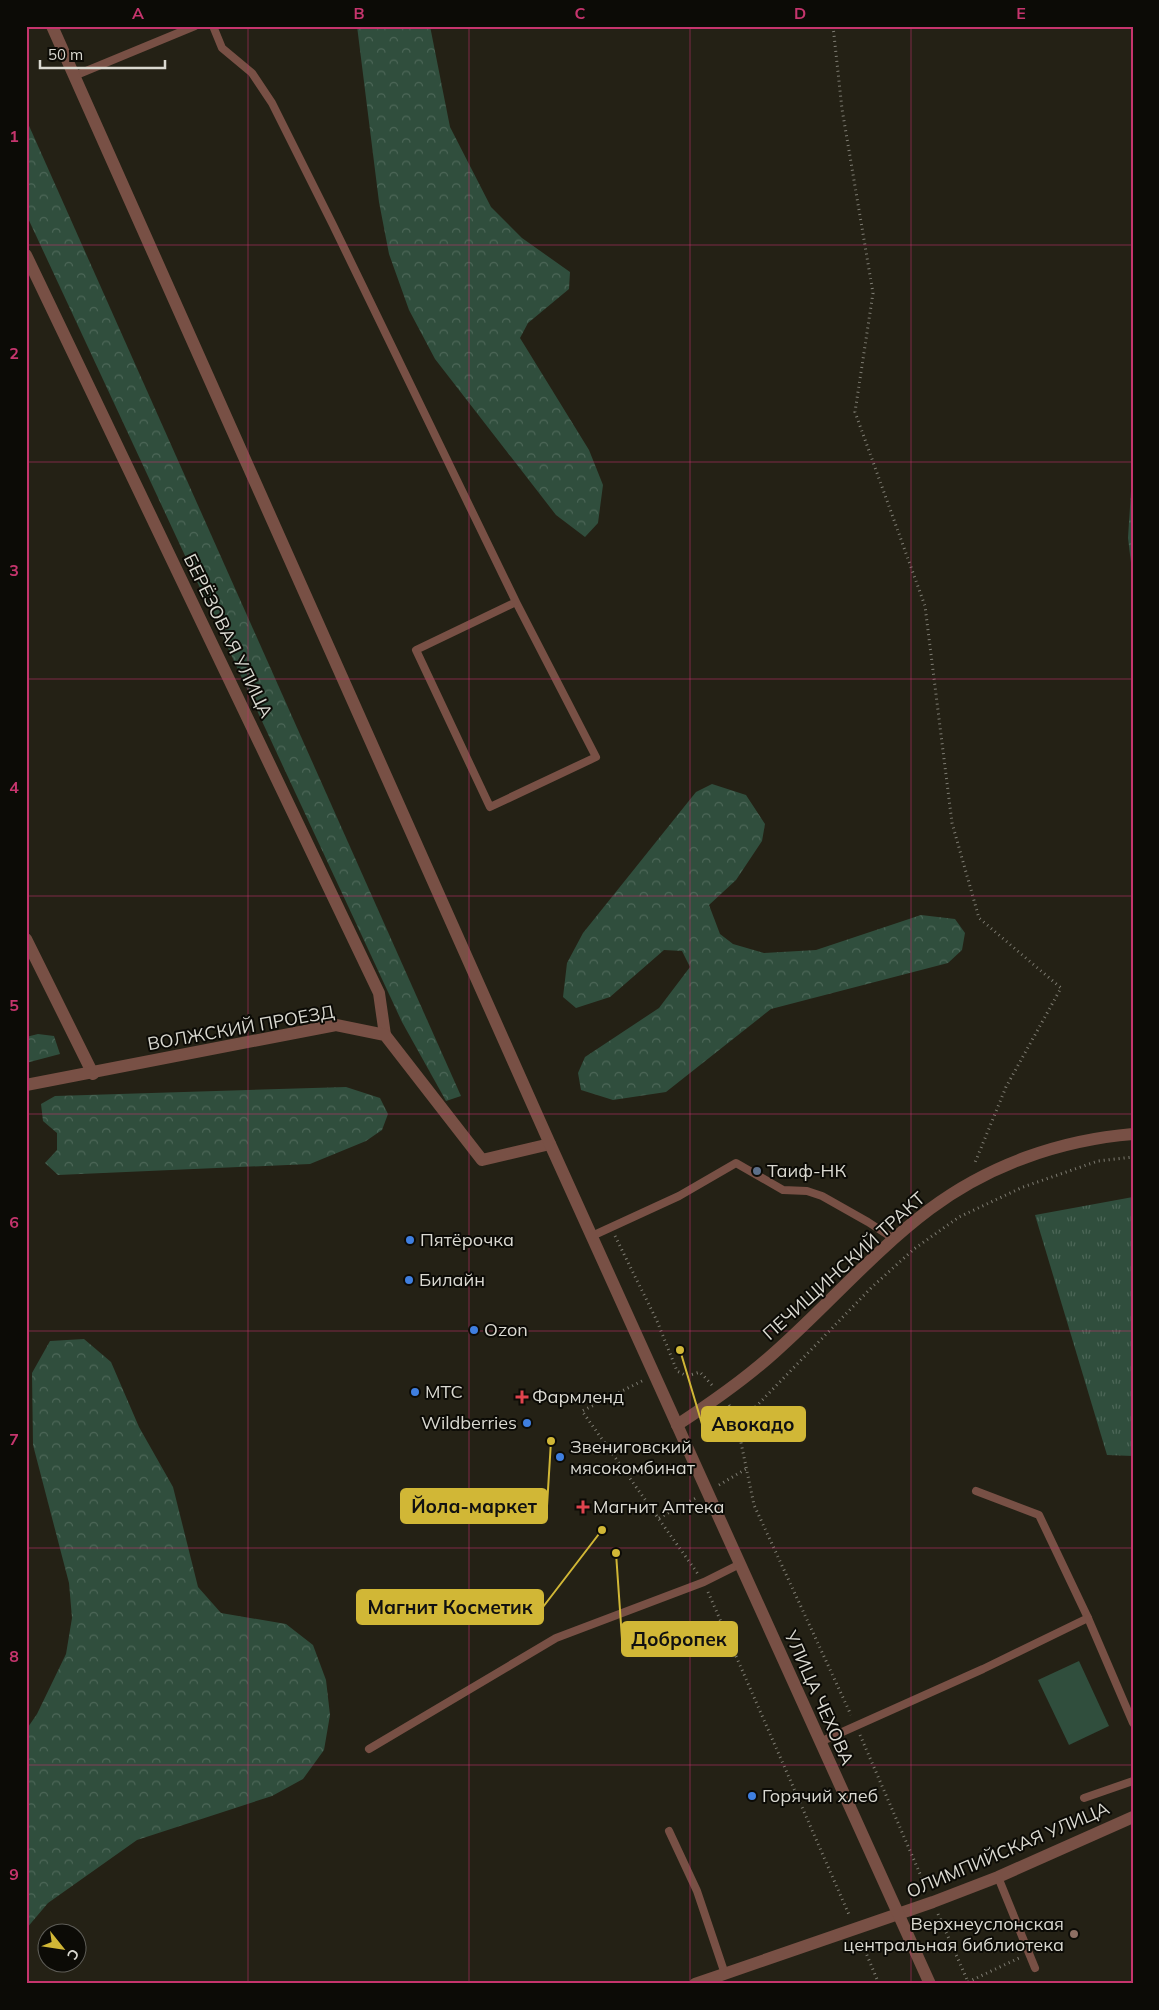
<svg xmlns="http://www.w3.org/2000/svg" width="1159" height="2010" font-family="Mulish,sans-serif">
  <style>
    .grass { fill: url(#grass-tufts) }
    .forest { fill: url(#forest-crowns) }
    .garden { fill: #304e3d }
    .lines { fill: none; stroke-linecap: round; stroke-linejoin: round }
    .path { stroke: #7f7d73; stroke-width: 3; stroke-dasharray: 1 4; stroke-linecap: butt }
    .service { stroke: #785045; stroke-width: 8 }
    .minor { stroke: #785045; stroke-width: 12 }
    .tertiary { stroke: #785045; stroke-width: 12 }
    .grid { fill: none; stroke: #c6356d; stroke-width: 1; stroke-opacity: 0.55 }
    .service-dot { fill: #5c6f8a; stroke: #0c0b06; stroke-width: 2 }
    .shop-dot { fill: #3f7fe0; stroke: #0c0b06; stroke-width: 2 }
    .health-dot { fill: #e0444e; stroke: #0c0b06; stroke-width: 2 }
    .education-dot { fill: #8d6e63; stroke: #0c0b06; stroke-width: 2 }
    .labels { text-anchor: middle; stroke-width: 4; stroke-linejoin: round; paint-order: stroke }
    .street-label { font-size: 18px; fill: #dad9d1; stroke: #0c0b06 }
    .poi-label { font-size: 18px; fill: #dad9d1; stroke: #0c0b06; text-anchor: start }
    .leader { fill: none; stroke: #d1b736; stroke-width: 2 }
    .callout-dot { fill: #d1b736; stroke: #0c0b06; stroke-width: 2 }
    .callout { fill: #d1b736; stroke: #d1b736; stroke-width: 2 }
    .callout-label { font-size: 19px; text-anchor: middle; font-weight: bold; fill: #111 }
    .neatline { fill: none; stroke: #c6356d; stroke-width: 2 }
    .grid-label { font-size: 16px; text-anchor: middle; font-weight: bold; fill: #c6356d }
  </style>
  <defs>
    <pattern id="grass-tufts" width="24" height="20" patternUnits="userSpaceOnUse" patternTransform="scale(1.25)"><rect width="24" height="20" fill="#304e3d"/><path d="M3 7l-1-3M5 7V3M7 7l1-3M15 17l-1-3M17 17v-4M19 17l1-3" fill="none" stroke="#4d6758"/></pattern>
    <pattern id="forest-crowns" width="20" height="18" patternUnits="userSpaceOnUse" patternTransform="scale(1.25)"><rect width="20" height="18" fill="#304e3d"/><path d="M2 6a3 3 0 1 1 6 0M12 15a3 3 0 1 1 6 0" fill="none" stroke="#4d6758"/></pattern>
  </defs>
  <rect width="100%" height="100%" fill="#242115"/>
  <path class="grass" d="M1133,1197V1456L1107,1455L1035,1215Z"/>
  <g class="forest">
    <path d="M357,26H430L450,127L491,207L522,238L570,272L569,289L528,323L520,338L589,450L603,485L598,523L585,537L556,515L435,359L409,310L389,254L379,202Z"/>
    <path d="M26,119L461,1096L446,1101L402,1022L26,214Z"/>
    <path d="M1133,460V579L1128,538Z"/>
    <path d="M712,784L746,795L765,824L762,841L736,880L709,905L720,934L733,944L764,953L816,950L921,915L955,919L965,933L962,950L948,963L771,1009L666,1092L613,1100L581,1090L578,1073L585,1057L659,1008L690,967L682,951L664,950L610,997L576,1008L563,997L567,963L583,933L696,792Z"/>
    <path d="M38,1034L54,1036L60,1054L26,1063V1037Z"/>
    <path d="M346,1087L380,1098L388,1114L382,1130L366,1141L310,1164L58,1175L45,1163L57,1150V1133L43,1121L41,1104L55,1096Z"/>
    <path d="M84,1339L111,1362L139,1427L173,1487L198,1587L221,1613L286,1624L313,1645L326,1680L330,1715L324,1750L303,1779L272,1796L137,1840L48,1903L26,1929V1730L37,1714L66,1654L72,1618L69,1583L33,1445L32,1373L50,1341Z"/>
  </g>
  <path class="garden" d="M1079,1661L1109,1726L1069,1745L1038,1680Z"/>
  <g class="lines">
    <g class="path">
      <path d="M833,26L842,109L873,293L855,412L925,606L952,823L979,918L1061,988L1006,1087L974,1165"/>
      <path d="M615,1236L657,1321L677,1371L687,1376L700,1372L712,1385"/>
      <path d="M642,1381L582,1411L698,1574"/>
      <path d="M729,1405L735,1414L754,1505L851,1715"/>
      <path d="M738,1425L872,1287L914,1249L959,1217L1023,1187L1098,1161L1133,1157"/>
      <path d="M719,1485L746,1469"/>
      <path d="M659,1518L696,1498"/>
      <path d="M708,1592L850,1917"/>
      <path d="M860,1735L927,1890"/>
      <path d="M938,1914L969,1984"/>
      <path d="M861,1941L879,1984"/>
      <path d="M968,1982L1019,1958"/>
    </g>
    <g class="service">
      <path d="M213,26L222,48L252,73L272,103L333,225L516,602L596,757L490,807L416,650L516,602"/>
      <path d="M74,76L195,26"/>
      <path d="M592,1236L679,1196L736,1163L783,1190L807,1191L822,1196L868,1222L894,1239"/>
      <path d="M976,1491L1039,1515L1088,1618"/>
      <path d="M820,1742L983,1669L1088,1618L1133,1723"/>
      <path d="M369,1749L556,1638L704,1582L740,1564"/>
      <path d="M1084,1798L1133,1781"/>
      <path d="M669,1831L697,1891L725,1974"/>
      <path d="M998,1877L1035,1968"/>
    </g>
    <g class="minor">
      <path d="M26,255L379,993L385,1035"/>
      <path d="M26,939L93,1074"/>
      <path d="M26,1085L336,1025L385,1035L482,1160L550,1144"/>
      <path d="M695,1984L933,1902L998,1877L1133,1817"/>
    </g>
    <g class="tertiary">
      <path d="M52,26L550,1144L930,1984"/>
      <path d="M677,1425C711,1403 744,1380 774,1353C827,1306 874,1251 930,1209C989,1165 1060,1140 1133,1134"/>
    </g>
  </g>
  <path class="grid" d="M248,26V1984M469,26V1984M690,26V1984M911,26V1984M26,245H1133M26,462H1133M26,679H1133M26,896H1133M26,1114H1133M26,1331H1133M26,1548H1133M26,1765H1133"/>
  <circle class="service-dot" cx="757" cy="1171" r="5"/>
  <g class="shop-dot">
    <circle cx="410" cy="1240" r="5"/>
    <circle cx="409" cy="1280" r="5"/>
    <circle cx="474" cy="1330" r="5"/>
    <circle cx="415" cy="1392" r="5"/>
    <circle cx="527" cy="1423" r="5"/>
    <circle cx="560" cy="1457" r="5"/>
    <circle cx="752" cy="1796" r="5"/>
  </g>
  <g class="health-dot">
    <path d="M519.5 1389.5h5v5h5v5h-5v5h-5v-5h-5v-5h5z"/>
    <path d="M580.5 1499.5h5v5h5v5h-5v5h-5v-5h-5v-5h5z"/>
  </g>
  <circle class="education-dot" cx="1074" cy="1934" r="5"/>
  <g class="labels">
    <g class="street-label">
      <text transform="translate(228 636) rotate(64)" y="6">БЕРЁЗОВАЯ УЛИЦА</text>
      <text transform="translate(241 1028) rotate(-10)" y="6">ВОЛЖСКИЙ ПРОЕЗД</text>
      <text transform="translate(844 1266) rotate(-42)" y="6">ПЕЧИЩИНСКИЙ ТРАКТ</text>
      <text transform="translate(819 1698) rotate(66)" y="6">УЛИЦА ЧЕХОВА</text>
      <text transform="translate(1008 1850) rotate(-23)" y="6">ОЛИМПИЙСКАЯ УЛИЦА</text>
    </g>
    <g class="poi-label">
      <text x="767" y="1177">Таиф-НК</text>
      <text x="420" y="1246">Пятёрочка</text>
      <text x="419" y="1286">Билайн</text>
      <text x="484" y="1336">Ozon</text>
      <text x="425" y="1398">МТС</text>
      <text x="532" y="1403">Фармленд</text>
      <text x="517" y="1429" text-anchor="end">Wildberries</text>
      <text x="570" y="1453">Звениговский<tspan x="570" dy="21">мясокомбинат</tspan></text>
      <text x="593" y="1513">Магнит Аптека</text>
      <text x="762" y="1802">Горячий хлеб</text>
      <text x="1064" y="1930" text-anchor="end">Верхнеуслонская<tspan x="1064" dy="21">центральная библиотека</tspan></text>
    </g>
  </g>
  <path class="leader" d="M680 1350L702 1424M551 1441L547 1506M602 1530L543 1607M616 1553L622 1639"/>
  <g class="callout-dot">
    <circle cx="680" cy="1350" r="5"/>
    <circle cx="551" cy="1441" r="5"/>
    <circle cx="602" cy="1530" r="5"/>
    <circle cx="616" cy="1553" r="5"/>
  </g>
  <g class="callout">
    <rect x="702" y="1407" width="103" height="34" rx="5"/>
    <rect x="401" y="1489" width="146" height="34" rx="5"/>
    <rect x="357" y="1590" width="186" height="34" rx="5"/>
    <rect x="622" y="1622" width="115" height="34" rx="5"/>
  </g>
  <g class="callout-label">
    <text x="753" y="1431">Авокадо</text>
    <text x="474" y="1513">Йола-маркет</text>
    <text x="450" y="1614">Магнит Косметик</text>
    <text x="679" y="1646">Добропек</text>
  </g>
  <rect width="1159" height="2010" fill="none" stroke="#0c0b06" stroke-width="55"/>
  <g transform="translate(62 1948) rotate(120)"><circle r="24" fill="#0c0b06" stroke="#5e5d57"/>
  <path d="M0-4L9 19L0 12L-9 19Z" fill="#d1b736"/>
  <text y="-8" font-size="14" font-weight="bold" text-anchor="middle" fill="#dad9d1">С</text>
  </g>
  <path d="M40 60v8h125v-8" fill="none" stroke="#dad9d1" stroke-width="2.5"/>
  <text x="48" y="60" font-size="15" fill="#dad9d1" stroke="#0c0b06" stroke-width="4" paint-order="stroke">50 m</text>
  <rect x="28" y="28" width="1104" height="1954" class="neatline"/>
  <g class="grid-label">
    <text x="138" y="19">A</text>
    <text x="359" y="19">B</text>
    <text x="580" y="19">C</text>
    <text x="800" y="19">D</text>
    <text x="1021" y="19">E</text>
    <text x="14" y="142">1</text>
    <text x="14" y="359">2</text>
    <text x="14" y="576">3</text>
    <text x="14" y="793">4</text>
    <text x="14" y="1011">5</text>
    <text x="14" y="1228">6</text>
    <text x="14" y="1445">7</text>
    <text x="14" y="1662">8</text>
    <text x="14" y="1880">9</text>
  </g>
</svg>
